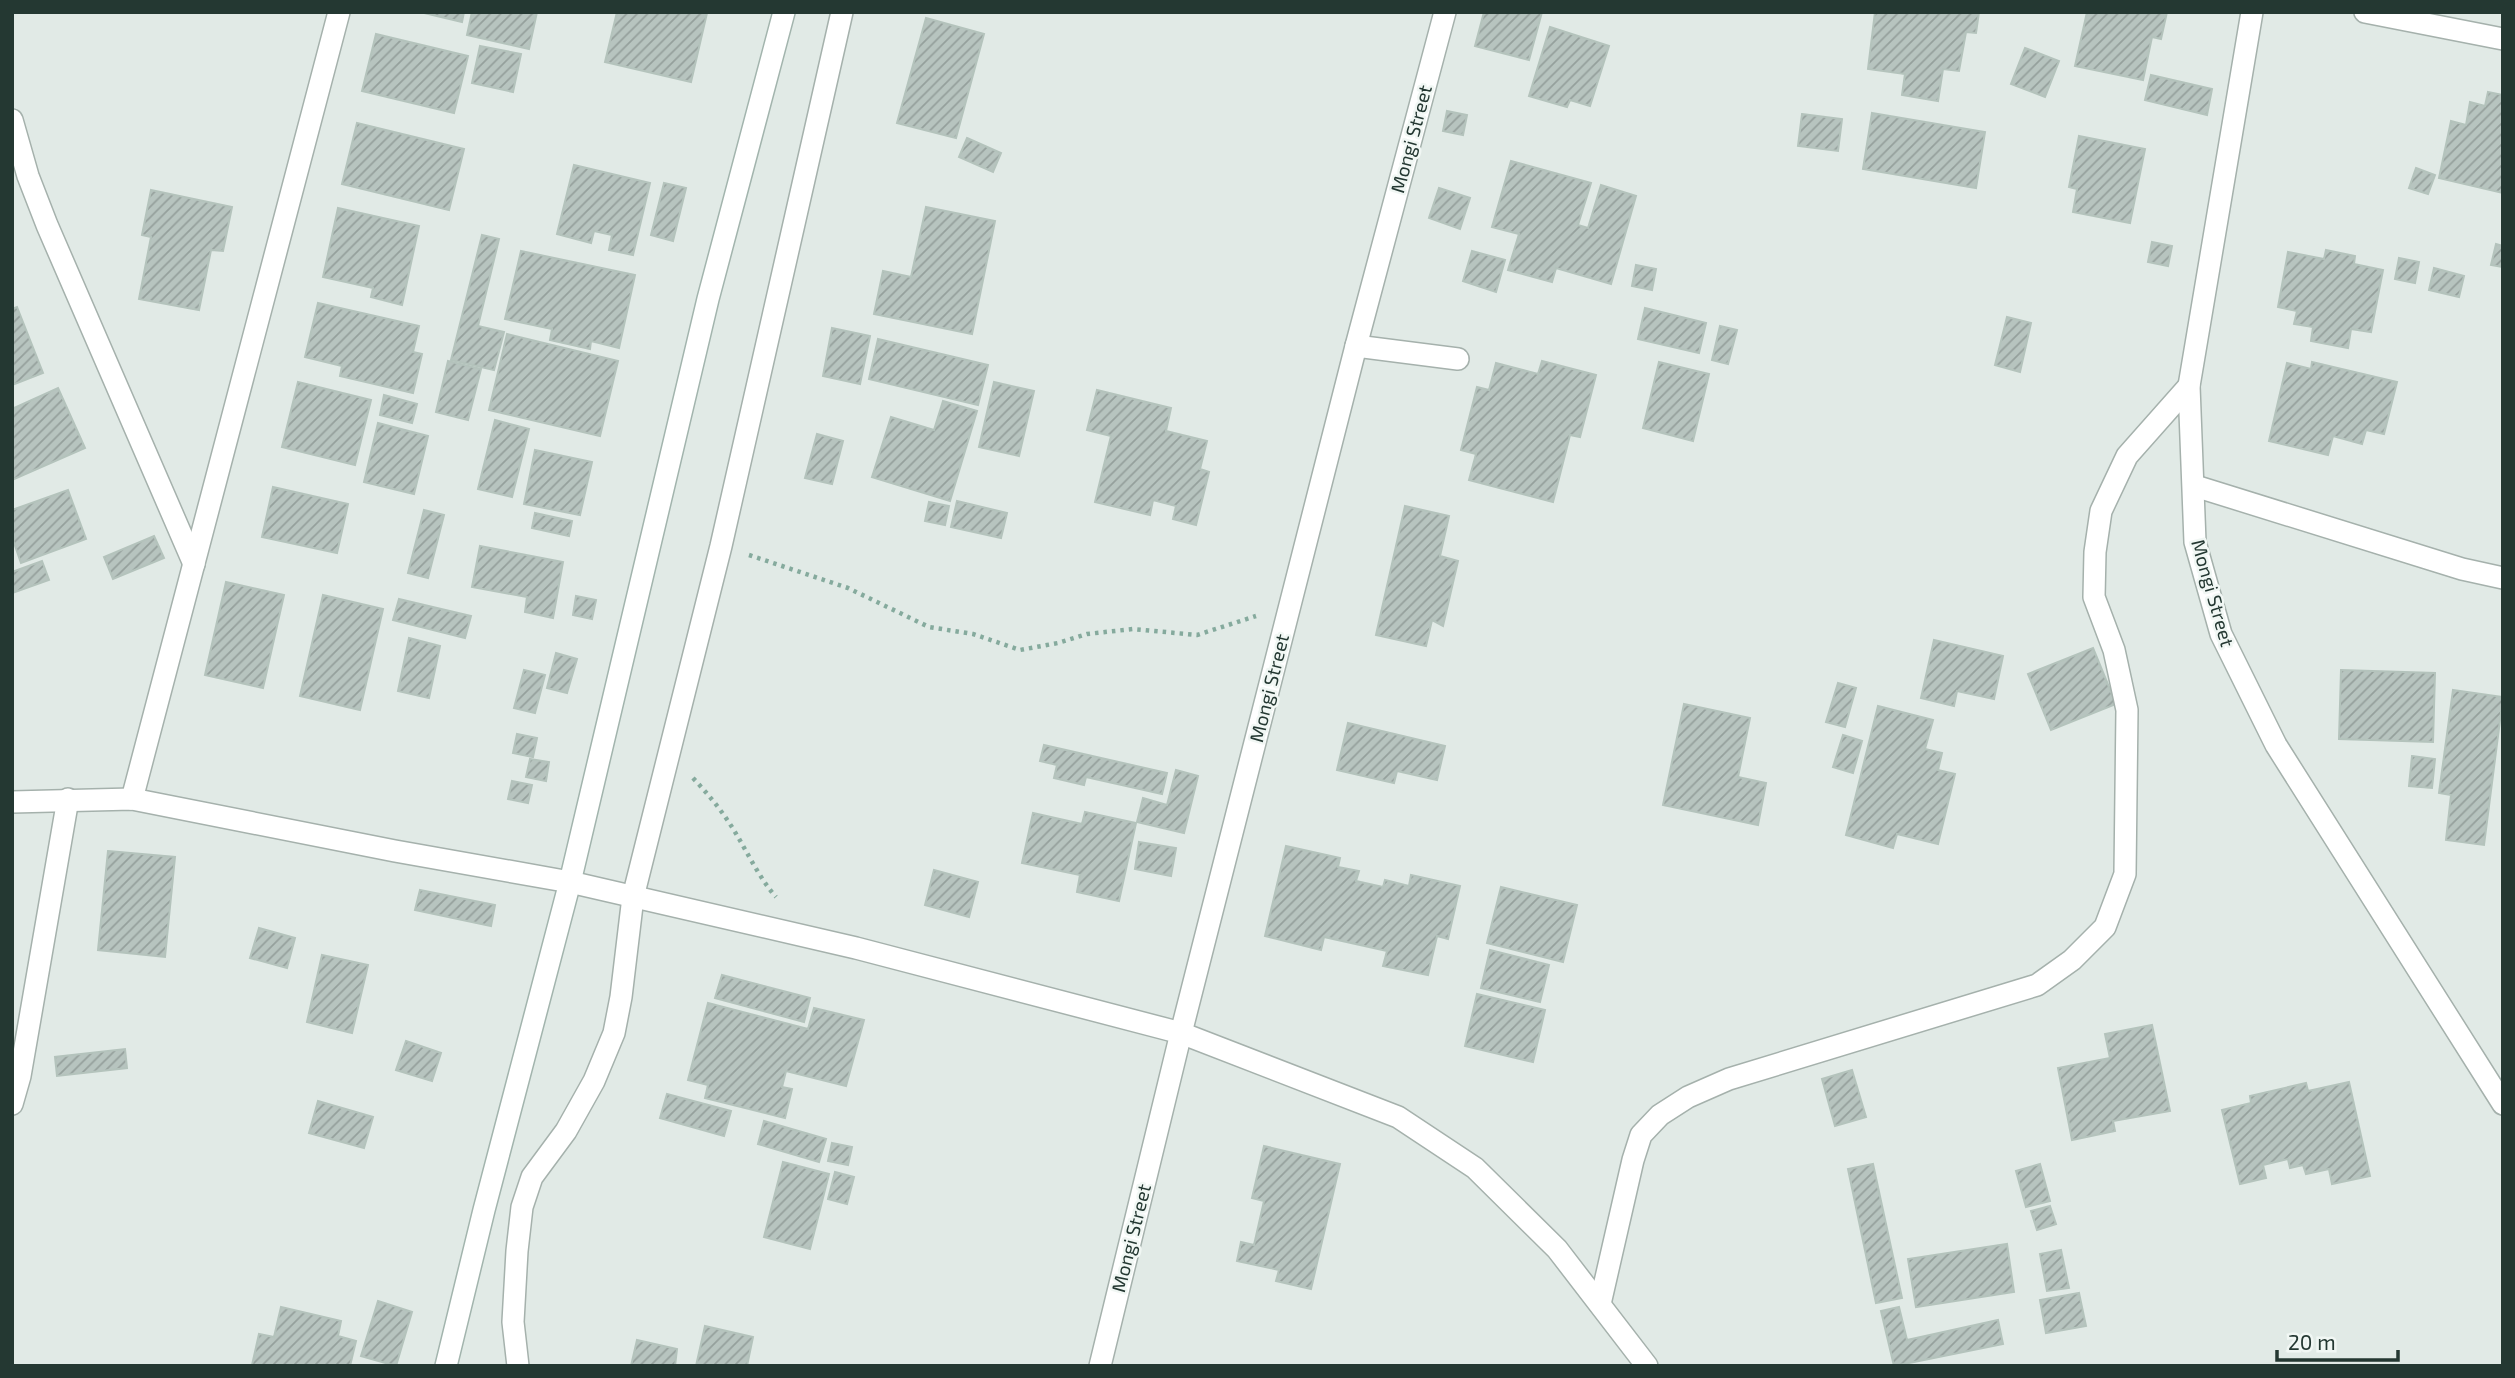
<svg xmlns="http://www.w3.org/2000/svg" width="2515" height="1378" font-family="'Exo 2',sans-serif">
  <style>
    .building { fill: url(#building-hatch); stroke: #b4c3bc; stroke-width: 2 }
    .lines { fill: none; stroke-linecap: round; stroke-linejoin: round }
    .street-casing { stroke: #a5b1ac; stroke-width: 24 }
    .secondary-casing { stroke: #a2b4ad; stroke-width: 24 }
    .path { stroke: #85aa9d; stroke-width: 4.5; stroke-dasharray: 3.5 5; stroke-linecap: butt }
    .street { stroke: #fff; stroke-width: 21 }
    .secondary { stroke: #fff; stroke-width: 21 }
    .labels { text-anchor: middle; stroke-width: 5; stroke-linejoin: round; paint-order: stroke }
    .street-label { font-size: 19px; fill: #243832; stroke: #f1f7f4 }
  </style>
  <defs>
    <pattern id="building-hatch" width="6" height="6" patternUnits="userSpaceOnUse" patternTransform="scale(1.75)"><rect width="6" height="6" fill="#b7c4bf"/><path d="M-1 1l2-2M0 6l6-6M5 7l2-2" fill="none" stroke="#95a09c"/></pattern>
  </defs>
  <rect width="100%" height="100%" fill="#e1eae6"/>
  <g class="building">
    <path d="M420,12H464L462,22Z"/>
    <path d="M472,12H537L529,49L467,35Z"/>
    <path d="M617,12L707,13L691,82L605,62Z"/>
    <path d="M1484,12H1542L1529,60L1475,46Z"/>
    <path d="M1875,12H1979L1976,33L1966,32L1959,71L1943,69L1938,101L1902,95L1905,74L1868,69Z"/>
    <path d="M2087,12H2167L2161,39L2152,37L2143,80L2075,66Z"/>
    <path d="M926,18L984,34L956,138L897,123Z"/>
    <path d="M1550,27L1609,46L1590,106L1570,100L1567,107L1529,96Z"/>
    <path d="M376,34L468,56L454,113L362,91Z"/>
    <path d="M480,46L521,54L513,92L472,83Z"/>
    <path d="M2025,48L2059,61L2045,97L2011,84Z"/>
    <path d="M2151,75L2212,89L2207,115L2145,100Z"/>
    <path d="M2488,92L2503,95V193L2439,178L2451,121L2466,125L2470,102L2485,106Z"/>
    <path d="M1447,111L1467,115L1463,135L1443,131Z"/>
    <path d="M1872,113L1985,132L1976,188L1863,169Z"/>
    <path d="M1802,114L1842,119L1838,151L1798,146Z"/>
    <path d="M357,123L464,149L449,210L342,184Z"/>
    <path d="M2079,136L2145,149L2130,223L2073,212L2077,189L2069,187Z"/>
    <path d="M967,138L1001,153L993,172L959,157Z"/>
    <path d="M1511,161L1591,183L1578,225L1588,228L1601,185L1636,196L1611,284L1556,268L1552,282L1508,270L1519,234L1492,227Z"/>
    <path d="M574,165L650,183L633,255L609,250L612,235L594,231L591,243L557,234Z"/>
    <path d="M2416,168L2435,175L2428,194L2409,188Z"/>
    <path d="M664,183L686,188L673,241L651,235Z"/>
    <path d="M1439,188L1470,198L1460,229L1429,218Z"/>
    <path d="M151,190L232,207L223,251L211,250L199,310L139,299L151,237L142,235Z"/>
    <path d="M926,207L995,221L972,334L874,314L883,271L911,277Z"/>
    <path d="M338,208L419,226L402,305L371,297L373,288L323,277Z"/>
    <path d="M482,235L499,239L478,326L504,332L494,370L451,360Z"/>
    <path d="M2152,242L2172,246L2168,266L2148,262Z"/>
    <path d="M2496,244L2503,246V267L2491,265Z"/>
    <path d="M2326,250L2355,256L2354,264L2383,270L2371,332L2351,329L2348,348L2311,341L2313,327L2294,324L2297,311L2278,307L2288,252L2324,259Z"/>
    <path d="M521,251L635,275L619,348L591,341L590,349L550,340L552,329L505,319Z"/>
    <path d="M1472,251L1505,260L1496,292L1463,281Z"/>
    <path d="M2399,258L2419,262L2415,283L2395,279Z"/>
    <path d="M1636,265L1656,269L1652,290L1632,286Z"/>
    <path d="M2434,268L2464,276L2459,297L2429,290Z"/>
    <path d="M318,303L419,326L413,352L422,354L413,393L340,376L342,366L305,357Z"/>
    <path d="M17,307L43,373L12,385V309Z"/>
    <path d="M1645,308L1706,323L1699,353L1638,339Z"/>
    <path d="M2007,317L2031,323L2020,372L1995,365Z"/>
    <path d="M1720,326L1737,330L1728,364L1712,360Z"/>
    <path d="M832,328L870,336L860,384L823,376Z"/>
    <path d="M507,334L618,361L600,436L489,410Z"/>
    <path d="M878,339L988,365L978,405L869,379Z"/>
    <path d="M448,361L481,369L468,420L436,412Z"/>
    <path d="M1542,361L1596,375L1580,437L1570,435L1553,502L1469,480L1476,454L1461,450L1477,387L1489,390L1496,363L1538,374Z"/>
    <path d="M1659,362L1709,374L1693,441L1643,428Z"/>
    <path d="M2312,362L2397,382L2384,434L2366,430L2362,444L2333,436L2328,455L2269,441L2287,363L2311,369Z"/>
    <path d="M298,382L371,400L355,465L282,447Z"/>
    <path d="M994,382L1034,391L1019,456L979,447Z"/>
    <path d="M58,388L85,448L12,480V409Z"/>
    <path d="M1097,390L1171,408L1166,431L1207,441L1200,469L1209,472L1196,525L1173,519L1176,506L1153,500L1150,515L1095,502L1111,436L1087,430Z"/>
    <path d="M384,395L417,404L412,423L380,415Z"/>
    <path d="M943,401L977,411L950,501L872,477L891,417L934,430Z"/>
    <path d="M495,420L529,429L512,497L478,489Z"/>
    <path d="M378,423L428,436L414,494L364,482Z"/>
    <path d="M817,434L843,441L832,484L805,478Z"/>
    <path d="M535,450L592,462L580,515L524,504Z"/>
    <path d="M273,487L348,504L337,553L262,537Z"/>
    <path d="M68,490L86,539L21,563L12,537V510Z"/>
    <path d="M957,501L1007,513L1001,538L951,527Z"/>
    <path d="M929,502L949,506L945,525L925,521Z"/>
    <path d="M1405,506L1449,516L1440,556L1458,561L1443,626L1432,620L1426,646L1376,635Z"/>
    <path d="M424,510L444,515L428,578L408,573Z"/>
    <path d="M535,513L572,521L569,536L532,528Z"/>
    <path d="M154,536L164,558L113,579L104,557Z"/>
    <path d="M480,546L563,562L553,618L525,612L527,597L472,587Z"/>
    <path d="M42,561L49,580L12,593V572Z"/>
    <path d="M226,582L284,595L263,688L205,675Z"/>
    <path d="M323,595L383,609L360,710L300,696Z"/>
    <path d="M576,596L596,600L592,619L573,615Z"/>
    <path d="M399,599L471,616L465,638L393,620Z"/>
    <path d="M409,638L440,646L429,698L398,691Z"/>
    <path d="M1934,640L2003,656L1994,699L1957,691L1954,706L1921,698Z"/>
    <path d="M2093,648L2116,704L2051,730L2028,674Z"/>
    <path d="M556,653L577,659L567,693L547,688Z"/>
    <path d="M524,670L545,675L535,713L514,708Z"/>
    <path d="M2341,670L2435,673L2433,742L2339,739Z"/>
    <path d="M1838,683L1856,688L1845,727L1826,722Z"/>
    <path d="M2453,690L2503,697L2484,845L2446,840L2451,795L2439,793Z"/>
    <path d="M1684,704L1750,718L1738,777L1766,783L1758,825L1663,805Z"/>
    <path d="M1878,706L1933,720L1925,749L1942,753L1938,770L1955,774L1938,844L1897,834L1893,848L1846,835Z"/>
    <path d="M1348,723L1445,746L1437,780L1397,771L1394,783L1337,770Z"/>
    <path d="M517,734L537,738L533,757L513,753Z"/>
    <path d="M1843,735L1862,741L1853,773L1833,767Z"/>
    <path d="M1044,745L1167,773L1162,794L1086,777L1084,785L1054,778L1057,765L1040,761Z"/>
    <path d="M2412,756L2435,759L2432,788L2409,786Z"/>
    <path d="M530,759L549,762L546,781L526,777Z"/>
    <path d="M1176,770L1198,776L1184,833L1137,822L1143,798L1167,805Z"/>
    <path d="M512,781L532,785L528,803L508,799Z"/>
    <path d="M1085,812L1136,823L1119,901L1077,892L1080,875L1022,863L1033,813L1082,824Z"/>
    <path d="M1139,842L1176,848L1171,876L1135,869Z"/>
    <path d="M1286,846L1340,858L1338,867L1359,871L1356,881L1383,887L1385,880L1409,886L1411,875L1460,886L1448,939L1437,936L1428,975L1383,966L1387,951L1324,937L1321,950L1265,936Z"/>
    <path d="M108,851L175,857L165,957L98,950Z"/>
    <path d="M934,870L978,882L969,917L925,905Z"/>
    <path d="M1501,887L1577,905L1563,962L1487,943Z"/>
    <path d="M420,890L495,905L491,926L415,910Z"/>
    <path d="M259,928L295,938L287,968L250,958Z"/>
    <path d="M1490,950L1549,965L1540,1002L1481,988Z"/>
    <path d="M322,955L368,965L352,1033L307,1022Z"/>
    <path d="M722,975L810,998L804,1022L715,998Z"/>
    <path d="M1477,994L1545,1010L1533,1062L1465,1046Z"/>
    <path d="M708,1003L808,1029L814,1008L864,1020L846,1086L786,1071L782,1087L792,1089L785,1118L705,1098L708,1085L688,1080Z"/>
    <path d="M2152,1025L2170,1111L2113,1121L2115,1131L2072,1140L2058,1068L2110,1058L2105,1034Z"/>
    <path d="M406,1041L441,1053L432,1081L396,1070Z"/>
    <path d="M125,1049L127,1068L57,1076L55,1057Z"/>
    <path d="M1852,1070L1866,1117L1835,1126L1822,1079Z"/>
    <path d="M2349,1082L2370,1176L2332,1184L2329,1169L2306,1174L2303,1165L2290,1168L2288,1159L2263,1165L2266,1178L2240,1184L2222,1110L2251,1103L2250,1096L2306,1083L2308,1091Z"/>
    <path d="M667,1094L731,1111L724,1136L660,1118Z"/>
    <path d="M318,1101L373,1117L364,1148L309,1133Z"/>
    <path d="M764,1121L826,1139L819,1162L758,1144Z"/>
    <path d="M832,1143L852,1147L848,1165L828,1161Z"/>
    <path d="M1264,1146L1340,1164L1311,1289L1276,1281L1279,1270L1237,1261L1241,1242L1254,1245L1264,1201L1252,1198Z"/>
    <path d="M783,1162L829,1174L810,1249L764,1237Z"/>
    <path d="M1873,1164L1902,1298L1876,1303L1848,1169Z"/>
    <path d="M2040,1164L2050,1201L2026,1207L2016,1171Z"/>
    <path d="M835,1172L854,1177L847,1204L828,1199Z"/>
    <path d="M2050,1206L2056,1224L2037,1230L2031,1211Z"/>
    <path d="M2007,1244L2014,1292L1916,1307L1908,1259Z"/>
    <path d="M2061,1250L2069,1288L2047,1291L2040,1254Z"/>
    <path d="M2079,1293L2086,1326L2046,1333L2040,1300Z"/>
    <path d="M378,1301L412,1312L396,1366L361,1356Z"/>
    <path d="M281,1307L341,1321L338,1336L356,1341L350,1366L252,1365L259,1334L274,1337Z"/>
    <path d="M1899,1307L1907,1340L1998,1320L2003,1344L1894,1366L1881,1311Z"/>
    <path d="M705,1326L753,1337L747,1366H696Z"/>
    <path d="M637,1340L677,1349L675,1366H631Z"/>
  </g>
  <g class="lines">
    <g class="street-casing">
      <g id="street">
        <path d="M2252,12L2189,386L2195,542L2221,634L2276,745L2503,1104"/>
        <path d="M2365,12L2503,39"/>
        <path d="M12,120L28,176L47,225L194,564"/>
        <path d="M1356,346L1458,359"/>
        <path d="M2195,486L2462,569L2503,578"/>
        <path d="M132,799L339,12"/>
        <path d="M12,802L132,799L395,851L570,882L856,948L1181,1033L1398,1117L1475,1168L1557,1249L1647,1366"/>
        <path d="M12,1104L20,1076L68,799"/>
        <path d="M1600,1304L1633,1160L1641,1135L1660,1115L1688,1097L1729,1079L2037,985L2072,960L2105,927L2125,874L2127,710L2114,650L2094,597L2095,552L2101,511L2127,456L2189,386"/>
        <path d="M518,1366L513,1322L517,1251L522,1207L532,1177L566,1131L594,1081L614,1033L621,997L633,897L721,546L842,12"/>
        <path d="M1100,1366L1181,1033L1356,346L1445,12"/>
      </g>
    </g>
    <g class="secondary-casing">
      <path id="secondary" d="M446,1366L484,1210L570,882L708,299L784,12"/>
    </g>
    <g class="path">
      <path d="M749,555L848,588L929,627L973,634L1020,650L1058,643L1087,634L1133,629L1197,635L1256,616"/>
      <path d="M693,778C706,792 718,806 728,821C745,846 756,874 776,897"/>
    </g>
    <use href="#street" class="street"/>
    <use href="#secondary" class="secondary"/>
  </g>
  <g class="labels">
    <g class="street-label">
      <text transform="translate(1411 139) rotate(-75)" y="7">Mongi Street</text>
      <text transform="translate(2213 593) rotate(74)" y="7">Mongi Street</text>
      <text transform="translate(1269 688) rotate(-76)" y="7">Mongi Street</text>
      <text transform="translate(1131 1238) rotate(-76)" y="7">Mongi Street</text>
    </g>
  </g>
  <rect width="2515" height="1378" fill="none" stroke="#243832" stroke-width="28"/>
  <path d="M2277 1350v10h121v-10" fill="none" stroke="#243832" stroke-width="3.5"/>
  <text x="2288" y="1350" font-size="21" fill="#243832" stroke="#f1f7f4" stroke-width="5" paint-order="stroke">20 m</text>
</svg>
